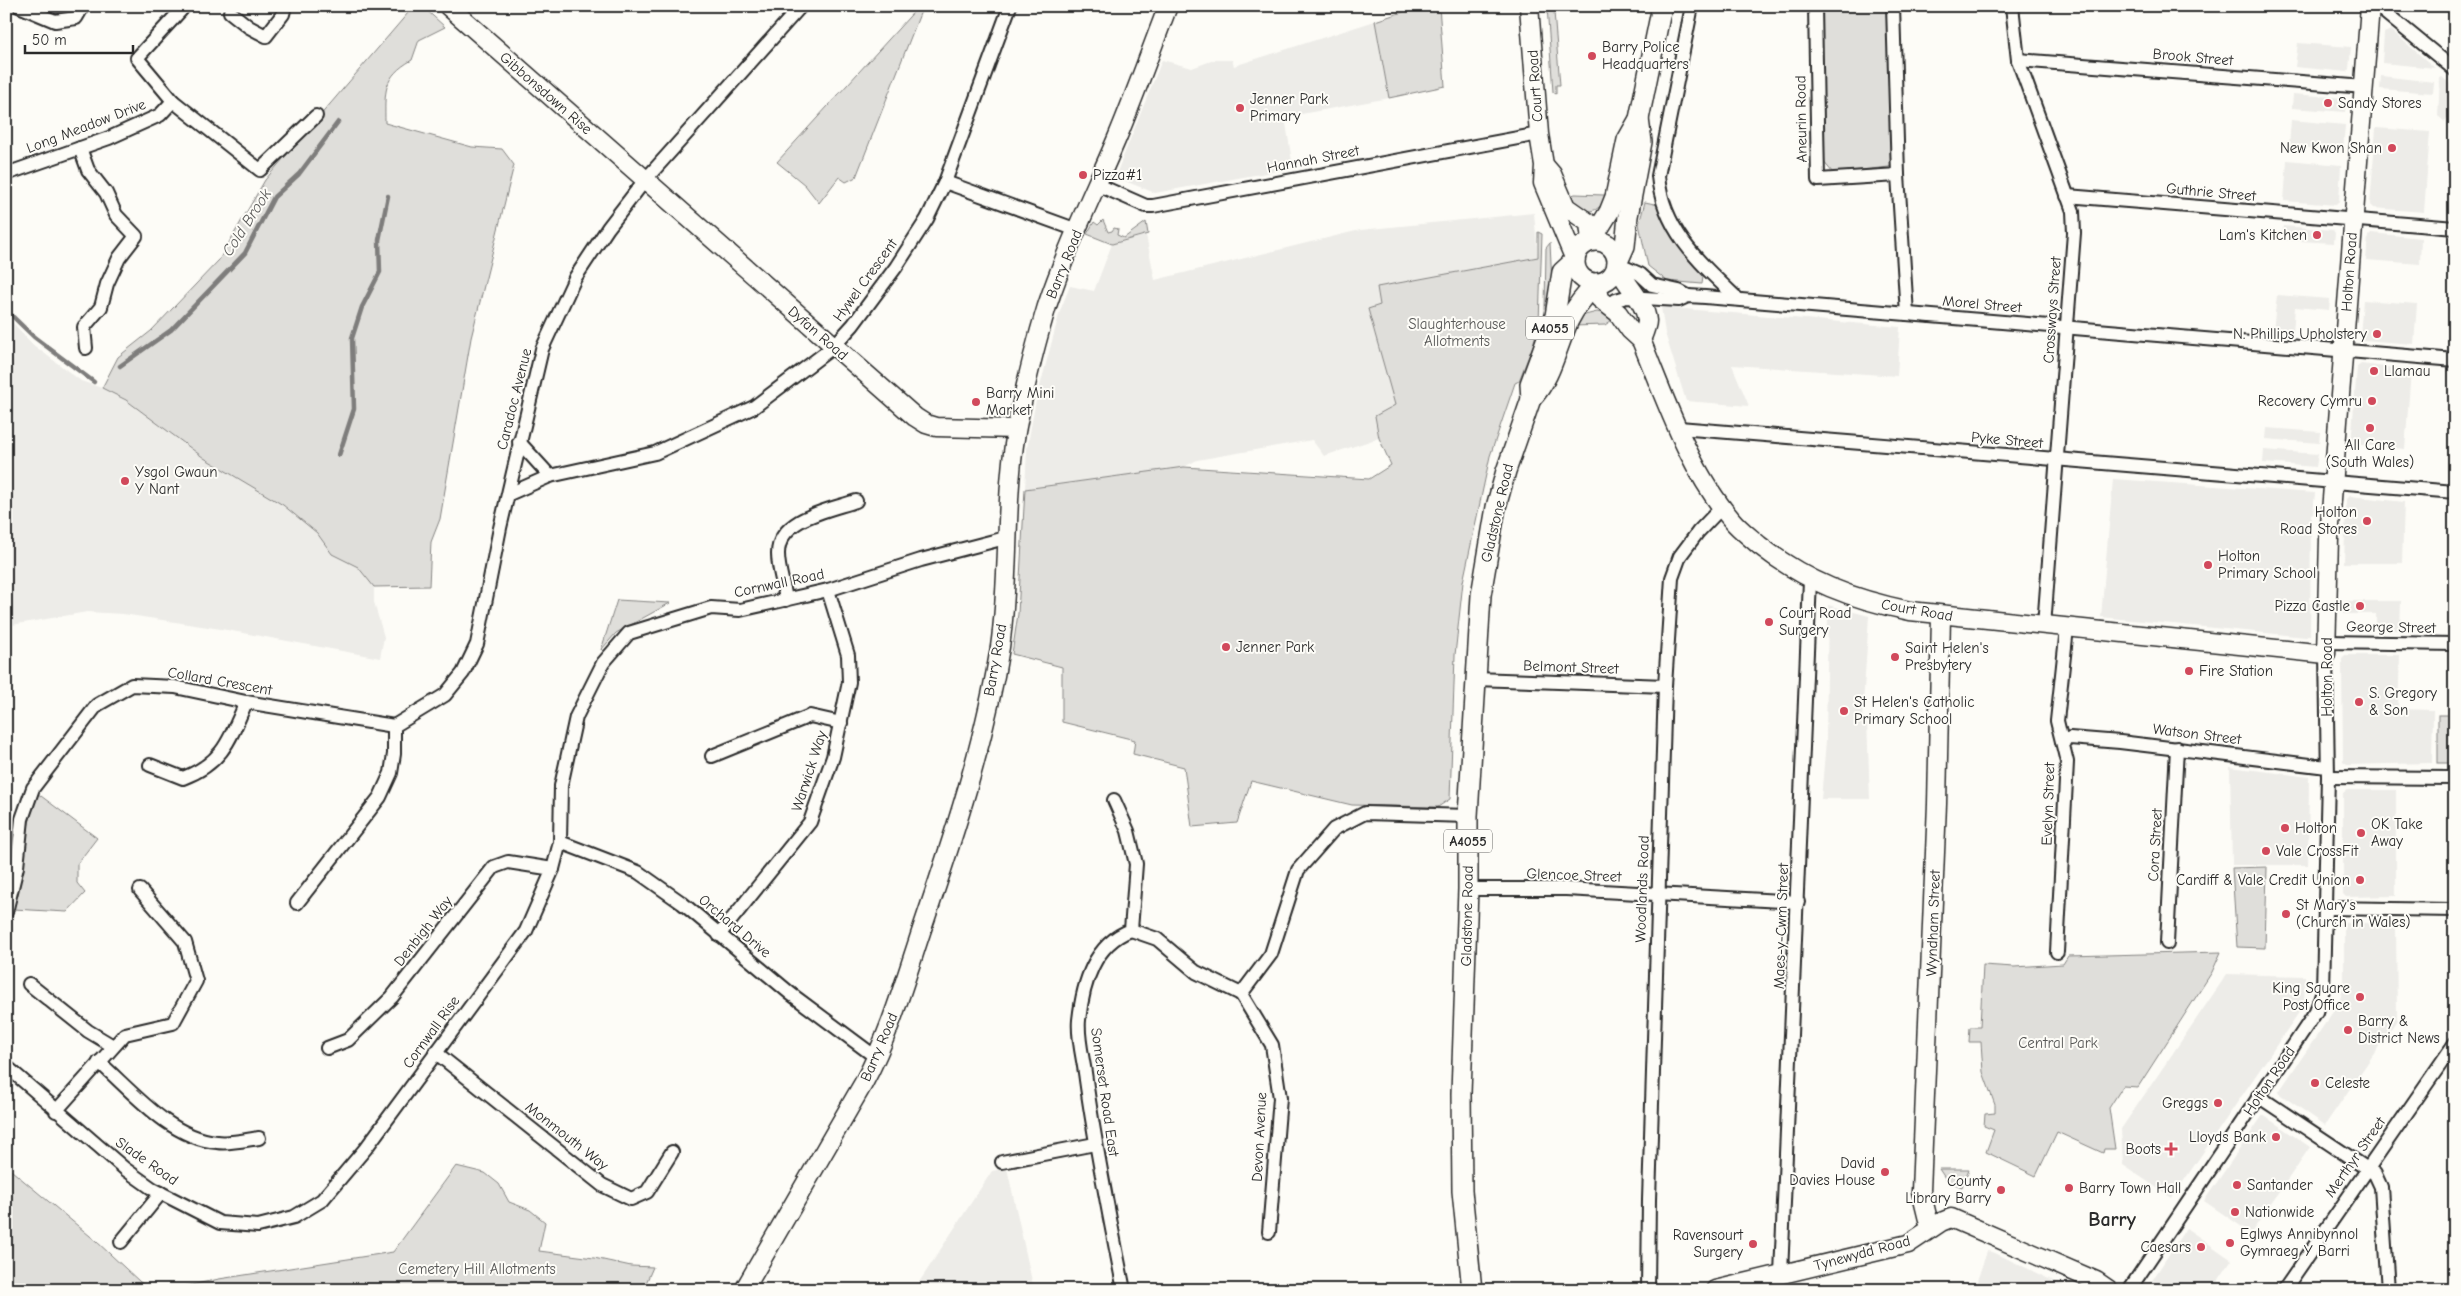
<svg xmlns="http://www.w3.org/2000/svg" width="2461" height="1296" font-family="'Comic Neue',sans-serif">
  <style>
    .built { fill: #edece8 }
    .green { fill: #dfdeda; stroke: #858482 }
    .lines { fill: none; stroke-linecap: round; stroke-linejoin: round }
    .stream { stroke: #7e7d7b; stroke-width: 4.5 }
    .street-casing { stroke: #2b2b2b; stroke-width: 16 }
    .secondary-casing { stroke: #2b2b2b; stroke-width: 21 }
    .primary-casing { stroke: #2b2b2b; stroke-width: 22 }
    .street { stroke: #fdfcf7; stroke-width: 12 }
    .secondary { stroke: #fdfcf7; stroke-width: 18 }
    .primary { stroke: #fdfcf7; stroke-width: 19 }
    .poi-dot { fill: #d1495b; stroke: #fdfcf7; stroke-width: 2 }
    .labels { text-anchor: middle; stroke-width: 4; stroke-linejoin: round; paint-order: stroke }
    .shield { fill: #fdfcf7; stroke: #6a6a68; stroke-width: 1 }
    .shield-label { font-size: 14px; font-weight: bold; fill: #2b2b2b }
    .poi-label { font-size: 15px; fill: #2b2b2b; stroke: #fdfcf7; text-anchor: start }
    .street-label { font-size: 15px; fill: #2b2b2b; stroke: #fdfcf7 }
    .park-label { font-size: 15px; fill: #585857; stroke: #fdfcf7 }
    .water-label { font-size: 16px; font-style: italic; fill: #5b5b5a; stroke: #fdfcf7 }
    .district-label { font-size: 20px; font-weight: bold; fill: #2b2b2b; stroke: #fdfcf7 }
  </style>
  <rect width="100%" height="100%" fill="#fdfcf7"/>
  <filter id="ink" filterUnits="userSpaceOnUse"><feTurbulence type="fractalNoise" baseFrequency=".02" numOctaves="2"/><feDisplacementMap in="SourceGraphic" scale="10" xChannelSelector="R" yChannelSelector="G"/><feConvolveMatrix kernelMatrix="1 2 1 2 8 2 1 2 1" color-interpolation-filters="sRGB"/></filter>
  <g filter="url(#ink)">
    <g class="built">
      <path d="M1375,21L1389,98L1285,117L1293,168L1155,193L1115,177L1162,60L1192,68L1214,60H1232L1234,66Z"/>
      <path d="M2391,30L2435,68L2382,63L2384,33Z"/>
      <path d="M2298,43L2351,47L2349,69L2347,72L2295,67Z"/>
      <path d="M2381,76L2434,82L2433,93L2380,89Z"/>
      <path d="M2442,77L2455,88V110L2445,122L2438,116L2440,78Z"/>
      <path d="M2293,94L2344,98L2347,101L2346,112L2292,108Z"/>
      <path d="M2291,120L2345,125L2343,151L2289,146Z"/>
      <path d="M2376,128L2430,132L2424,212L2373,208L2370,205Z"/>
      <path d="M2287,160L2341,165L2339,202L2336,205L2284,201Z"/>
      <path d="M1534,213L1538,257L1377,287L1380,305L1368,310L1395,405L1375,416L1379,438L1324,456L1312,440L1197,460L1184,467L1025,489L1027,449L1035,405L1060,311L1070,286L1094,291L1112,244L1146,235L1155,280L1360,230Z"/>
      <path d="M2283,226L2333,230L2335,233L2334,243L2282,240Z"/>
      <path d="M2371,233L2421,238L2420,264L2366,260L2368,236Z"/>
      <path d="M2277,295L2330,299L2329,310L2295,307L2293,334L2273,331Z"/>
      <path d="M2363,300L2417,304L2414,344L2363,340L2360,336Z"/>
      <path d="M1661,307L1900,327L1897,376L1732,365L1749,406L1686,401L1665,333Z"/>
      <path d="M6,315L32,344L81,381L102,388L126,400L204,458L283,505L317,533L332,554L358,567L374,587V602L384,637L380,658L227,630L123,614L87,612L6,626Z"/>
      <path d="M2361,364L2411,370L2405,449L2351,444L2357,367Z"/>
      <path d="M2266,428L2320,432L2319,443L2265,439Z"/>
      <path d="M2264,450L2318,454L2316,467L2263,463Z"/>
      <path d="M2113,479L2315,493L2313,514L2311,515L2310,635L2306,637L2101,617Z"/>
      <path d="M2350,496L2404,502L2402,563H2344L2346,500Z"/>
      <path d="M2344,601H2401L2400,630H2376V614H2344Z"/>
      <path d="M1828,605L1869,616L1862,719L1867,720L1870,799H1821L1826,741Z"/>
      <path d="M2345,655H2400L2398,709L2433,710L2432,763L2347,765L2343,762L2342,658Z"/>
      <path d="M2230,767L2309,777L2308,865H2232Z"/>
      <path d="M2347,790H2396V896L2346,897L2343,894V793Z"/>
      <path d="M2344,923H2396L2397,1020L2325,1125L2278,1093L2339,1003L2344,984Z"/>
      <path d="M2227,974L2305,976L2304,1005L2172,1198L2123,1165L2121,1129Z"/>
      <path d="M2263,1115L2310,1147L2251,1233L2204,1201Z"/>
      <path d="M1007,1168L1034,1290H914L992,1171Z"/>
      <path d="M2186,1228L2232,1260L2212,1290H2146Z"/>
      <path d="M1987,1251L1995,1253L2072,1290H1974Z"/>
    </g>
    <g class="green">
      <path d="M414,6H422L445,27L419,40L412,60C382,77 385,92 385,123L472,147L502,149L514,165L471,338L440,519L431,542L429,586L374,587L358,567L332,554L317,533L283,505L204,458L126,400L102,388L118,357L151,331L219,260L265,180Z"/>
      <path d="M919,6H923L856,177L846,182L839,177L819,203L805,185L777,162Z"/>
      <path d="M1421,6H1439L1445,86L1389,98L1375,21Z"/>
      <path d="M1547,6H1557L1554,12L1560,85H1556V94L1553,92Z"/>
      <path d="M1818,6H1888L1895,160L1889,167L1833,173L1823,161Z"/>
      <path d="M1575,194L1604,195H1607C1595,221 1582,210 1566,197Z"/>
      <path d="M1645,202L1659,205L1679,246L1703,275L1702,284L1667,281L1648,266L1639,224Z"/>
      <path d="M1103,220L1108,232L1112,231L1114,228L1118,229L1117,235L1124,238L1146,222L1148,234L1112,244L1087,234L1094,222L1098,225Z"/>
      <path d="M1538,232L1542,234L1539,323L1533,345L1519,381L1515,383L1490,456L1463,582L1455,655L1450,799L1438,807L1352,805L1251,781L1237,823L1192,827L1184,767L1133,754L1135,740L1062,722V667L1012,654L1018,614L1025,489L1184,467L1369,479L1391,465L1379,438L1375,416L1395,405L1368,309L1380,305L1377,287L1538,257Z"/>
      <path d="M1550,243L1552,285L1548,313L1545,309L1546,248Z"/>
      <path d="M1597,312L1606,314L1615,318L1605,325L1573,326L1581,316Z"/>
      <path d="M617,600L670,603L616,633L601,650Z"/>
      <rect x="2438" y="715" width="17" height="48"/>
      <path d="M37,793L97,838L77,864V883L85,893L67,912L13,909L29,823Z"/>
      <path d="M2267,867L2265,948L2237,947L2232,868Z"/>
      <path d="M2221,952L2212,972L2138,1087L2123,1086L2109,1108L2115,1149H2104L2103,1153L2057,1132L2036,1176L1986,1152L1994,1130L1984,1126L1985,1114L1995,1113V1105L1983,1072L1981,1042H1969L1970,1027H1980L1983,965L2014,967L2063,964L2068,956Z"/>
      <path d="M6,1166L96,1241L140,1282L149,1288L173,1289L219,1279L393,1252L456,1166L485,1173L499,1184L509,1202L530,1210L545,1222L539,1251L594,1258L631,1266L653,1267L643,1290H6Z"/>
      <path d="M1939,1169H1969L1962,1187L1947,1181Z"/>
    </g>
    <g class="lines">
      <g class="stream">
        <path d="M6,310L34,337L94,382"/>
        <path d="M120,366L171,330L245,253L274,197L299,174L338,122"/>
        <path d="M339,455L354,409L352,338L362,307L380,272L379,240L388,196"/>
      </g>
      <g class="street-casing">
        <g id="street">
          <path d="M19,6L55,21L76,18L83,6"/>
          <path d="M1692,6L1658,176C1663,231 1701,264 1738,299"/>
          <path d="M1815,6L1818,180L1898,175"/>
          <path d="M1893,6L1898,175L1907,314"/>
          <path d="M2012,6L2018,60L2073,211L2074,233L2044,626"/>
          <path d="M2377,6L2455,70"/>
          <path d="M230,12L249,27L266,36L283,14L285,6"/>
          <path d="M2018,60L2365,87"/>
          <path d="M173,101L137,58L182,9"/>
          <path d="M80,148L88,170L106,193L116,215L136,236L119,258L107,284L101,307L84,327L86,348"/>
          <path d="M6,174L109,138L160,115L173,101L260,170L316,116"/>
          <path d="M945,182L1077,230"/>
          <path d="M1096,184L1146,206H1153L1539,134"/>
          <path d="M2067,196L2455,228"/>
          <path d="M1617,264L1640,274L1652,285L1679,291L1688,296"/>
          <path d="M1609,305L1616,300L1626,297L1679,300L1688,296L1705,297L2455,360"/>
          <path d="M1679,428L2455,492"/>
          <path d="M519,442L550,476"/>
          <path d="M509,494L550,476L655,453L754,407L833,347L853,325L896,267L927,219L945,182L1010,6"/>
          <path d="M786,600C784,585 778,569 778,554C778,518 830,510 856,501"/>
          <path d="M2327,642L2455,644"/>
          <path d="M1475,679L1665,686"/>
          <path d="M394,726L445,695L463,673L477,644L500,528L542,349L575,278L608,228L645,180L801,6"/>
          <path d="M2062,741L2070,738L2120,742L2327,767"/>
          <path d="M712,756L810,716L841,723"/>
          <path d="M150,765L183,778C223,763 230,739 246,702"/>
          <path d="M2328,777L2455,778"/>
          <path d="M1114,800L1128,831L1136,864L1131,930C1094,944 1083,983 1079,1020C1077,1038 1084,1061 1086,1080C1096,1151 1110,1220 1124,1290"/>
          <path d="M560,842L638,872L682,903L791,994L877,1058"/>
          <path d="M1468,889H1566L1798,902"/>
          <path d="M297,903L380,797L391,773L394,754V726"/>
          <path d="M2326,908L2455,910"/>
          <path d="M6,912L17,867L22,819L33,788L97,705L132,685L175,687L246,702L394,726"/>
          <path d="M1131,930L1157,939L1196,972L1241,994"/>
          <path d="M719,935L810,822L833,757L849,682L848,655L828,590"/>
          <path d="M2167,943L2177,748"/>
          <path d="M2057,952L2067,762L2057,721L2067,628"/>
          <path d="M29,984L88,1031L113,1046"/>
          <path d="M327,1048L348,1040L392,997L494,867L508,862L553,869"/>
          <path d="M435,1052L602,1185L631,1199L647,1192L672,1152"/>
          <path d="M99,1062C132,1091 170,1138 217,1142C230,1144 245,1140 259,1138"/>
          <path d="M6,1066L125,1169L153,1189L220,1223L258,1226L294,1217L322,1200L366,1148L526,931L553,869L560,842L561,786L576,717L603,663L629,633L711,608L740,610L828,590L921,560L1009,537"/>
          <path d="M2258,1096L2375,1174L2381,1187L2388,1290"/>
          <path d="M56,1111L125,1034L173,1023L196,981L185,942L140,890"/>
          <path d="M1002,1162L1095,1144"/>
          <path d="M1269,1232L1280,1098L1272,1045L1241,994L1271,954L1298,870L1334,829L1365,813L1468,816"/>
          <path d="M121,1242L161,1193"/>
          <path d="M1781,1274L1810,580"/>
          <path d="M1648,1290L1649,1200L1665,686L1672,578L1680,556L1698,532L1722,507"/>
          <path d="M2129,1290L2316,1012L2323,990L2328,777L2326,654"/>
          <path d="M2284,1290L2455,1043"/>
        </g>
      </g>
      <g class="secondary-casing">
        <g id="secondary">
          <path d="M448,6L915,417L926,424L936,427L1016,429"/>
          <path d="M1529,6L1539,134L1544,165L1543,183L1575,260"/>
          <path d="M1546,167L1552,174L1566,207L1589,223L1591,241"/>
          <path d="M1617,264C1623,284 1645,299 1647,321C1647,326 1643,335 1641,340"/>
          <path d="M1597,283L1600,299L1618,313L1630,330L1641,340C1666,401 1689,469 1731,519C1739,529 1750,537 1759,545C1806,582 1852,599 1910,611L2326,654L2329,538L2370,6"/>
          <path d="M1930,1228L1921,1191L1937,804L1941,616"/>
          <path d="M744,1290L863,1084C890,1034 905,980 923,926C954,835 985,742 1000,647C1011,571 1003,491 1019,416C1027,379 1036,342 1047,306C1066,249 1093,194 1117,138C1135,95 1151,50 1168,6"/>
          <path d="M1715,1290L1908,1244L1941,1222L1951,1218L2096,1281L2109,1290"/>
        </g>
      </g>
      <g class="primary-casing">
        <g id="primary">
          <circle cx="1596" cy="262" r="21"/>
          <path d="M1591,241L1609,212L1615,197L1627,140L1639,119L1662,6"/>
          <path d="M1617,264L1625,246L1628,216L1642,142L1639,119"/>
          <path d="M1531,399C1552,377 1556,348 1569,320C1576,306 1586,294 1597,283"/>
          <path d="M1472,1290L1462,1191L1461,1094L1468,889V816L1481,595L1496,507L1506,471L1531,399L1530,384L1555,316L1562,272L1575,260"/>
        </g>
      </g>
      <use href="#street" class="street"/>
      <use href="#secondary" class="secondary"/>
      <use href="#primary" class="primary"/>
    </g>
  </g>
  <g class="poi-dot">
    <circle cx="1592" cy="56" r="5"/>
    <circle cx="2328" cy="103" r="5"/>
    <circle cx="1240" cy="108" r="5"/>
    <circle cx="2392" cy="148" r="5"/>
    <circle cx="1083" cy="175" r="5"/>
    <circle cx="2317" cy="235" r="5"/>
    <circle cx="2377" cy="334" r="5"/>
    <circle cx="2374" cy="371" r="5"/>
    <circle cx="2372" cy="401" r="5"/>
    <circle cx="976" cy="402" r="5"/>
    <circle cx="2370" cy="428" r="5"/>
    <circle cx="125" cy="481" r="5"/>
    <circle cx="2367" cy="521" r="5"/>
    <circle cx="2208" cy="565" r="5"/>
    <circle cx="2360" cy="606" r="5"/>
    <circle cx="1769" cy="622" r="5"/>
    <circle cx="1226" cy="647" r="5"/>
    <circle cx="1895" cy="657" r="5"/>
    <circle cx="2189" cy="671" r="5"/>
    <circle cx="2359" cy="702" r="5"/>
    <circle cx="1844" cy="711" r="5"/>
    <circle cx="2285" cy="828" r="5"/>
    <circle cx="2361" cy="833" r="5"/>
    <circle cx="2266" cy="851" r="5"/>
    <circle cx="2360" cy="880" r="5"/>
    <circle cx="2286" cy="914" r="5"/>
    <circle cx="2360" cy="997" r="5"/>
    <circle cx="2348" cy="1030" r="5"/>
    <circle cx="2315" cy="1083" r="5"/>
    <circle cx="2218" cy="1103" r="5"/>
    <circle cx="2276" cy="1137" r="5"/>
    <path d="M2168.5 1141.5h5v5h5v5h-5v5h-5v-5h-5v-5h5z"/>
    <circle cx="1885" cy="1172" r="5"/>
    <circle cx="2237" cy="1185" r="5"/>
    <circle cx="2069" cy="1188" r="5"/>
    <circle cx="2001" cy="1190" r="5"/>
    <circle cx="2235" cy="1212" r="5"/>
    <circle cx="2230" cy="1243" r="5"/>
    <circle cx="1753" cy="1244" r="5"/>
    <circle cx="2201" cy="1247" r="5"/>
  </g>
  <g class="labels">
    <g class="shield">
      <rect x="1526" y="316.5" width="48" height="23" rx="4"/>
      <rect x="1444" y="829.5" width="48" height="23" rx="4"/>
    </g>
    <g class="shield-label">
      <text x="1550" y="333">A4055</text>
      <text x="1468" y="846">A4055</text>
    </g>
    <g class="poi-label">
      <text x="1602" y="52">Barry Police<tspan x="1602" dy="17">Headquarters</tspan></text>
      <text x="1250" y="104">Jenner Park<tspan x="1250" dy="17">Primary</tspan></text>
      <text x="2338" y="108">Sandy Stores</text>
      <text x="2382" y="153" text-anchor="end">New Kwon Shan</text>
      <text x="1093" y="180">Pizza#1</text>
      <text x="2307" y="240" text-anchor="end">Lam's Kitchen</text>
      <text x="2367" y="339" text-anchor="end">N. Phillips Upholstery</text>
      <text x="2384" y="376">Llamau</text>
      <text x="986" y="398">Barry Mini<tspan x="986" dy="17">Market</tspan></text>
      <text x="2362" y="406" text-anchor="end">Recovery Cymru</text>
      <text x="2370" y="450" text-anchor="middle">All Care<tspan x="2370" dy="17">(South Wales)</tspan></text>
      <text x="135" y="477">Ysgol Gwaun<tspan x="135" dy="17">Y Nant</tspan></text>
      <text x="2357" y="517" text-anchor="end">Holton<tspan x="2357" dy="17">Road Stores</tspan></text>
      <text x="2218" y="561">Holton<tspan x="2218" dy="17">Primary School</tspan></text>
      <text x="2350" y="611" text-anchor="end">Pizza Castle</text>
      <text x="1779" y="618">Court Road<tspan x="1779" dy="17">Surgery</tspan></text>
      <text x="1236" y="652">Jenner Park</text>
      <text x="1905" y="653">Saint Helen's<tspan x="1905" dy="17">Presbytery</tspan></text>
      <text x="2199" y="676">Fire Station</text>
      <text x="2369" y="698">S. Gregory<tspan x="2369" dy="17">&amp; Son</tspan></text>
      <text x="1854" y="707">St Helen's Catholic<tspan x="1854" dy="17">Primary School</tspan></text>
      <text x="2371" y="829">OK Take<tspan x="2371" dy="17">Away</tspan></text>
      <text x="2295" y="833">Holton</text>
      <text x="2276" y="856">Vale CrossFit</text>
      <text x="2350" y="885" text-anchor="end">Cardiff &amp; Vale Credit Union</text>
      <text x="2296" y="910">St Mary's<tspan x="2296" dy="17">(Church in Wales)</tspan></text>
      <text x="2350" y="993" text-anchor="end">King Square<tspan x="2350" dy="17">Post Office</tspan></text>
      <text x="2358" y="1026">Barry &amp;<tspan x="2358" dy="17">District News</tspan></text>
      <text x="2325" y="1088">Celeste</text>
      <text x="2208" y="1108" text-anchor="end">Greggs</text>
      <text x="2266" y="1142" text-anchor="end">Lloyds Bank</text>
      <text x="2161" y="1154" text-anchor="end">Boots</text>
      <text x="1875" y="1168" text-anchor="end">David<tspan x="1875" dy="17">Davies House</tspan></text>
      <text x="1991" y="1186" text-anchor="end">County<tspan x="1991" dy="17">Library Barry</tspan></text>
      <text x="2247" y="1190">Santander</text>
      <text x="2079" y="1193">Barry Town Hall</text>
      <text x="2245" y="1217">Nationwide</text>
      <text x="2240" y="1239">Eglwys Annibynnol<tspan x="2240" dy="17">Gymraeg Y Barri</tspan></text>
      <text x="1743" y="1240" text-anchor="end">Ravensourt<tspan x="1743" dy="17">Surgery</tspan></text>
      <text x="2191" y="1252" text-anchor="end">Caesars</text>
    </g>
    <g class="street-label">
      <text transform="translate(2193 57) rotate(5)" y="5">Brook Street</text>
      <text transform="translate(1535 86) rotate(-94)" y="5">Court Road</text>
      <text transform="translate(546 93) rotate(41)" y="5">Gibbonsdown Rise</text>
      <text transform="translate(1801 119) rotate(-91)" y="5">Aneurin Road</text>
      <text transform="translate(86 126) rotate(-21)" y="5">Long Meadow Drive</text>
      <text transform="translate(1313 159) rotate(-11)" y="5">Hannah Street</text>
      <text transform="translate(2211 192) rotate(5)" y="5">Guthrie Street</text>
      <text transform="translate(1064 264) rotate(-68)" y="5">Barry Road</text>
      <text transform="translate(2349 272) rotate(-86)" y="5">Holton Road</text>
      <text transform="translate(865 280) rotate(-54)" y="5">Hywel Crescent</text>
      <text transform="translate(1982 304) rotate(5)" y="5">Morel Street</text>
      <text transform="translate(2052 310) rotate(-86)" y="5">Crossways Street</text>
      <text transform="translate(818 333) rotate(41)" y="5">Dyfan Road</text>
      <text transform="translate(514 399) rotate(-76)" y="5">Caradoc Avenue</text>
      <text transform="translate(2007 440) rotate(5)" y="5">Pyke Street</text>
      <text transform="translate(1497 513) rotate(-77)" y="5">Gladstone Road</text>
      <text transform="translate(779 583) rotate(-12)" y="5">Cornwall Road</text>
      <text transform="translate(1917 610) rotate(10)" y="5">Court Road</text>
      <text transform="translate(2391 627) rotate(1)" y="5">George Street</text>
      <text transform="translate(995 660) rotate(-80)" y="5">Barry Road</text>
      <text transform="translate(1571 667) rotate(2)" y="5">Belmont Street</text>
      <text transform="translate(2327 677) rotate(-90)" y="5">Holton Road</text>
      <text transform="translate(220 681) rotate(10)" y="5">Collard Crescent</text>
      <text transform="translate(2197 734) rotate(7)" y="5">Watson Street</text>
      <text transform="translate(809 771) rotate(-72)" y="5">Warwick Way</text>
      <text transform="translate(2048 804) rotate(-88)" y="5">Evelyn Street</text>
      <text transform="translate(2155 845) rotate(-87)" y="5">Cora Street</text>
      <text transform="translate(1574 875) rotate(2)" y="5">Glencoe Street</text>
      <text transform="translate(1642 889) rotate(-88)" y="5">Woodlands Road</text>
      <text transform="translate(1467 916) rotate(-89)" y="5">Gladstone Road</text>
      <text transform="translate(1933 923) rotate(-88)" y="5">Wyndham Street</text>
      <text transform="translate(735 926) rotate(40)" y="5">Orchard Drive</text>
      <text transform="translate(1781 926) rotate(-88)" y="5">Maes-y-Cwm Street</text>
      <text transform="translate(423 931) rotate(-52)" y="5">Denbigh Way</text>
      <text transform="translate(431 1032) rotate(-54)" y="5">Cornwall Rise</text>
      <text transform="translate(879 1047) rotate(-67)" y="5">Barry Road</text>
      <text transform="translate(2269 1081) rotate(-56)" y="5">Holton Road</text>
      <text transform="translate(1105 1092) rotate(82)" y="5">Somerset Road East</text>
      <text transform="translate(567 1136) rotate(38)" y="5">Monmouth Way</text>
      <text transform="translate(1259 1137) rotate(-87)" y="5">Devon Avenue</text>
      <text transform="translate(2355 1157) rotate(-55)" y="5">Merthyr Street</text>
      <text transform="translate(147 1161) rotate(35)" y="5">Slade Road</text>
      <text transform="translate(1862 1253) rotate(-15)" y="5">Tynewydd Road</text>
    </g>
    <g class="park-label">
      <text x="1457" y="329">Slaughterhouse<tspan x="1457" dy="17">Allotments</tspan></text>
      <text x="2058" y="1048">Central Park</text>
      <text x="477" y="1274">Cemetery Hill Allotments</text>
    </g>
    <g class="water-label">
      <text transform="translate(246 222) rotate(-57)" y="6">Cold Brook</text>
    </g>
    <g class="district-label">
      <text x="2112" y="1226">Barry</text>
    </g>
  </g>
  <rect width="2461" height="1296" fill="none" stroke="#fdfcf7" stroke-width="25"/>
  <rect x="12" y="12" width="2436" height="1271" fill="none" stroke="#2b2b2b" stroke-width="2" filter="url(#ink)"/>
  <path d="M25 45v8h108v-8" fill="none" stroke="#2b2b2b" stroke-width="2.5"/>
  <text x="32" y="45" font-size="15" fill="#2b2b2b" stroke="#fdfcf7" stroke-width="4" paint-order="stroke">50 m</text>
</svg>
